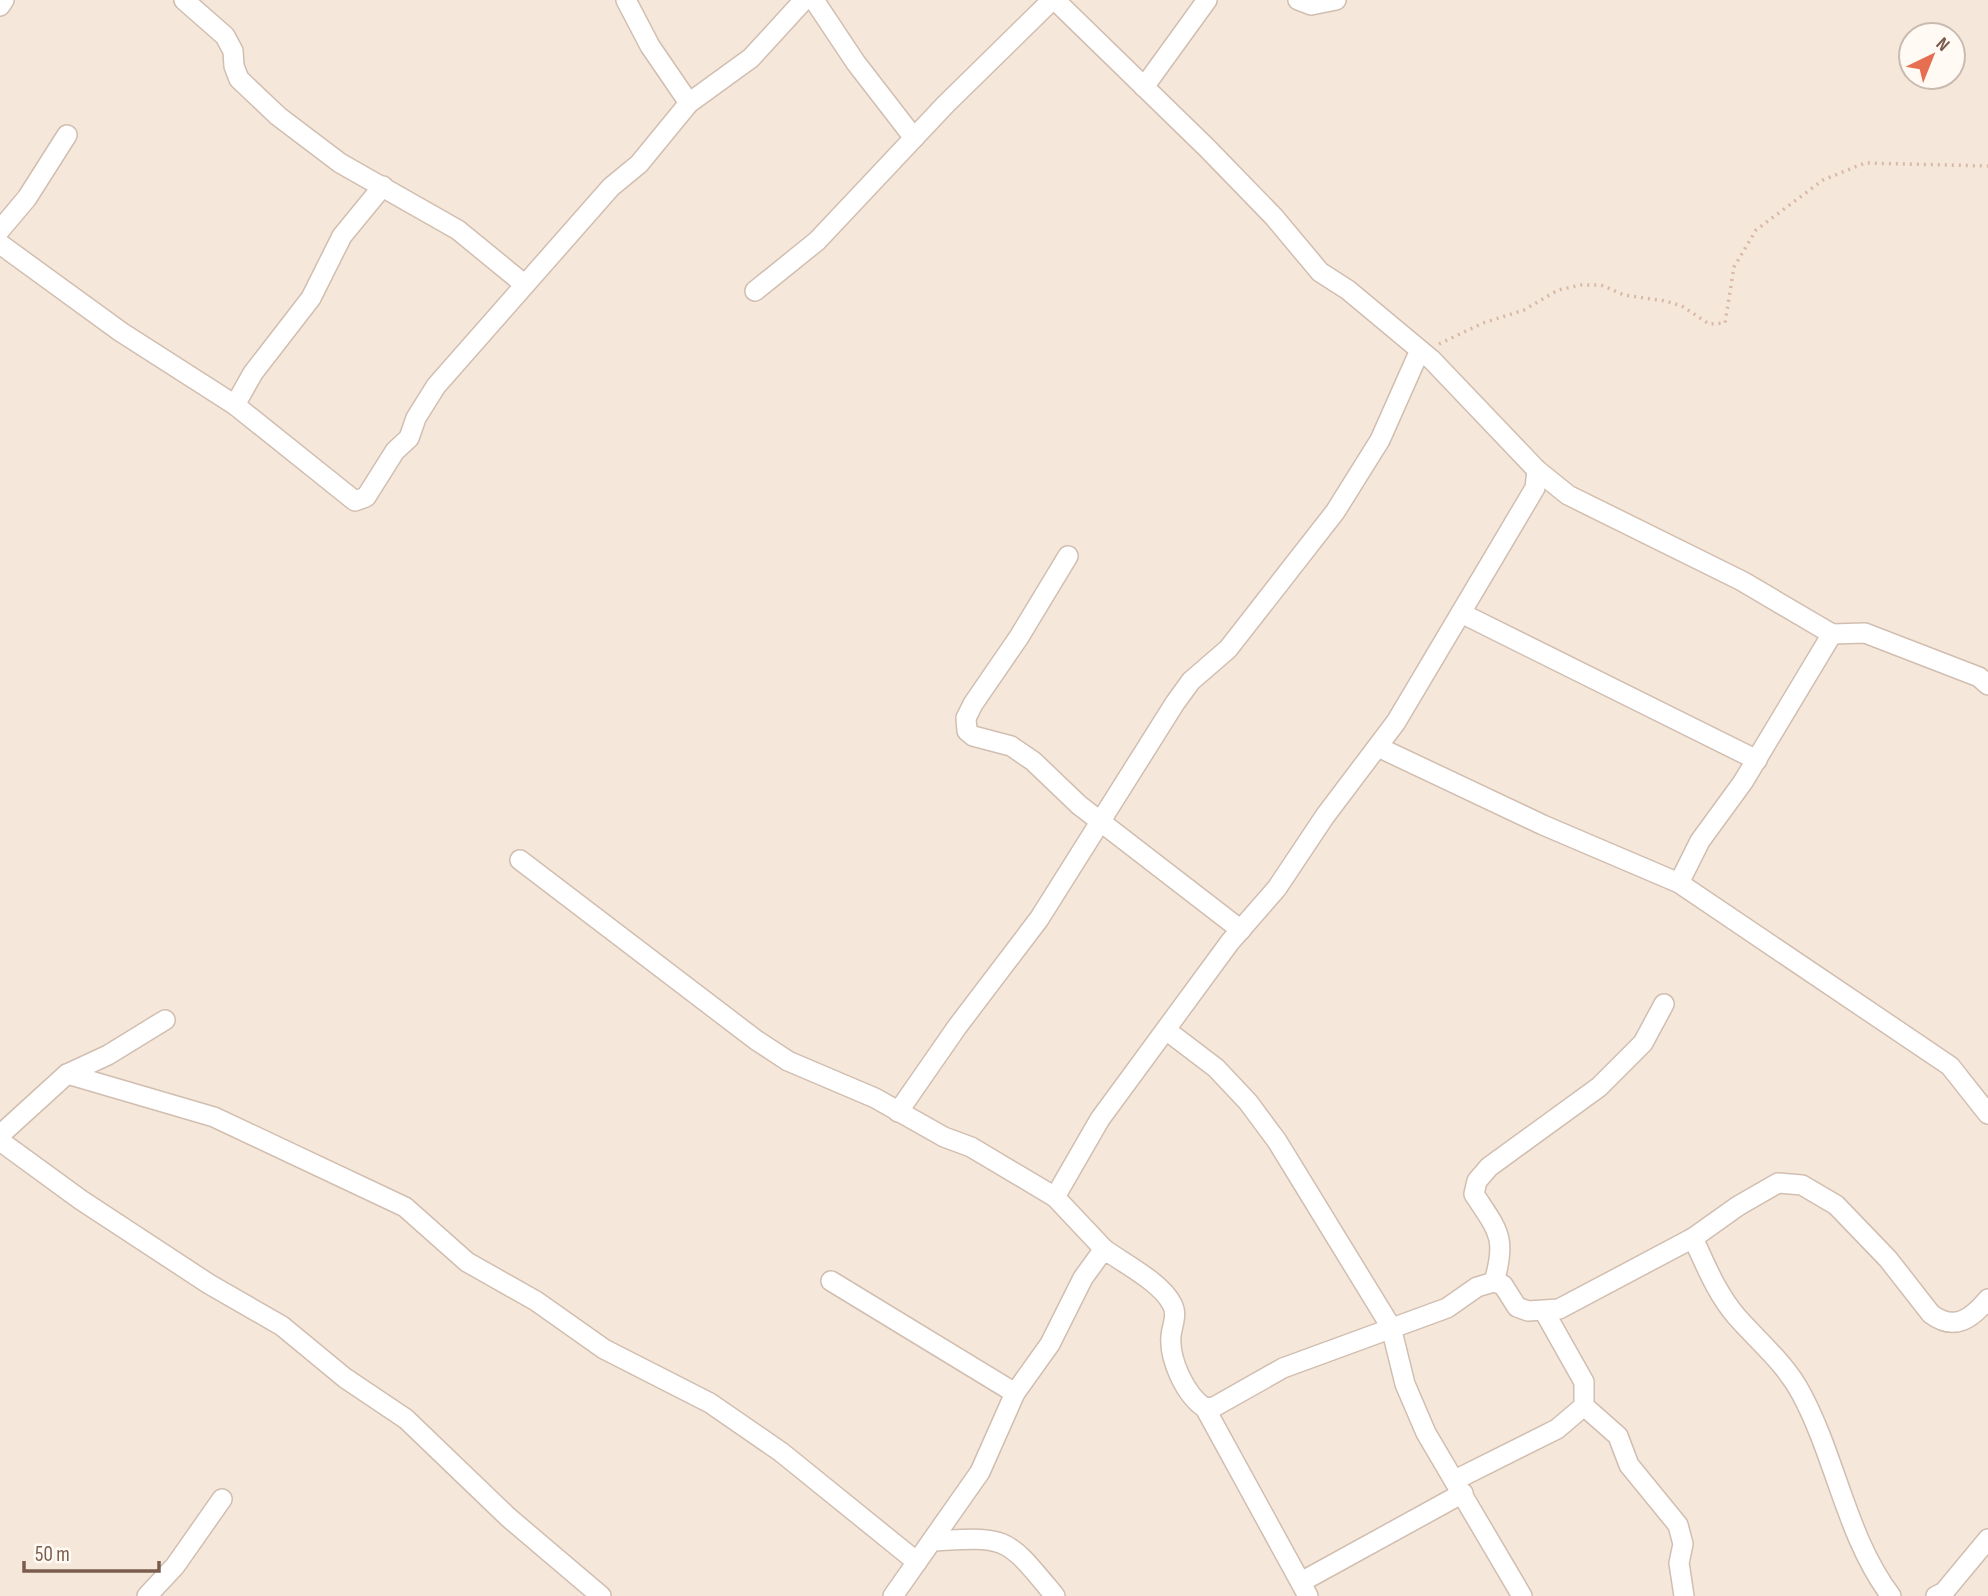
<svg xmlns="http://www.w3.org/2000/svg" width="1988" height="1596" font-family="'Sofia Sans Condensed',sans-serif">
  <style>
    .residential { fill: #f5e8da; fill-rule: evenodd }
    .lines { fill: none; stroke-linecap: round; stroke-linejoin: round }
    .street-casing { stroke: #d1beb0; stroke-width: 22 }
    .path { stroke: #d9b8a5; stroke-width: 3.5; stroke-dasharray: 2 5; stroke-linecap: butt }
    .street { stroke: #fff; stroke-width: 19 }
  </style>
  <rect width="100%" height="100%" fill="#fdf6ec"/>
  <path class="residential" d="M0,0H1988V1596H0ZM1911,35H1953V77H1911Z"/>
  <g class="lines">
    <g class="street-casing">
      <g id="street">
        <path d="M184,0L225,36L233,51L234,66L239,79L278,116L340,163L458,230L524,284"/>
        <path d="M626,0L650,46L689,103"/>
        <path d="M814,0L856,63L914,138"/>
        <path d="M1055,0L1207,148L1274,217L1320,272L1348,290L1432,360L1537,470L1568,495L1742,581L1832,634L1865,633L1979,677L1988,685"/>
        <path d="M1298,0L1311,5L1336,0"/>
        <path d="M0,6L4,0"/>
        <path d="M1144,87L1207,0"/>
        <path d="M0,230L27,198L67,135"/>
        <path d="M0,244L121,332L235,405L355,501L366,497L395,451L409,438L416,418L436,386L611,187L639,164L689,103L751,58L804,0"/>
        <path d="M755,291L817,241L945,105L1052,0"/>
        <path d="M235,405L253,373L311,298L342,236L383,186"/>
        <path d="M1068,556L1019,637L973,704L966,718L967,731L973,736L1011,746L1033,761L1079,805L1241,930"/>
        <path d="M1461,613L1757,760"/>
        <path d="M1832,634L1743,782L1700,841L1679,883L1950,1066L1988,1114"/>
        <path d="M1378,747L1543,825L1679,883"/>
        <path d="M520,860L756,1040L788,1061L875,1098L944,1137L971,1147L1055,1197L1104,1249"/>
        <path d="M1166,1030L1216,1068L1248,1102L1277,1141L1391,1327L1405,1384L1426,1433L1522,1596"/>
        <path d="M67,1074L214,1117L405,1207L467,1262L536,1301L604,1349L710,1403L781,1452L917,1562"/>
        <path d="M898,1112L957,1027L1039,919L1175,703L1191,681L1228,649L1335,512L1380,440L1420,350"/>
        <path d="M0,1135L67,1074L108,1055L165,1020"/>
        <path d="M0,1141L81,1200L209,1284L282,1326L345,1378L406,1419L508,1517L601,1596"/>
        <path d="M1055,1197L1100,1119L1230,942L1277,888L1325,816L1396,722L1535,488L1537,470"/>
        <path d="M1693,1238C1706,1266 1717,1294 1737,1317C1760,1343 1786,1364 1802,1395C1836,1459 1847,1538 1891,1596"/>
        <path d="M831,1281L1015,1393"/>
        <path d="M1494,1282C1507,1237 1498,1231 1474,1194L1477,1181L1489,1167L1599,1087L1643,1043L1664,1004"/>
        <path d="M1584,1406L1618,1436L1629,1465L1678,1525L1683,1544L1679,1563L1684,1596"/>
        <path d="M1205,1408L1214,1407L1283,1368L1447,1308L1477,1287L1494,1282L1503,1285L1517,1307L1528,1311L1559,1309L1693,1238L1738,1206L1778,1183L1802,1185L1836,1205L1888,1259L1931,1314C1955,1332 1972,1318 1988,1299"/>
        <path d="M1455,1480L1557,1429L1584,1406V1382L1544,1311"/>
        <path d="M932,1541C1009,1536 1006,1537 1055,1596"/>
        <path d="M1301,1582L1463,1493"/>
        <path d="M147,1596L175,1566L222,1499"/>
        <path d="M893,1596L980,1472L1015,1393L1050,1344L1083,1278L1104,1249C1123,1263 1161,1282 1172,1304C1178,1315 1172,1325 1171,1336C1169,1359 1185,1395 1205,1408L1308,1596"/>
        <path d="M1936,1596L1944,1592L1988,1539"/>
      </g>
    </g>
    <path class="path" d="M1439,344L1483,323L1524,310L1558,290L1581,285H1601L1624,295L1665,301L1682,306L1709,324L1725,323L1734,267L1756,230L1823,180L1865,163L1988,166"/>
    <use href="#street" class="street"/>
  </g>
  <g transform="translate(1932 56) rotate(43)"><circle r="33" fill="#fffaf3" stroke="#cabbb1" stroke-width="2"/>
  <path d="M0-5L12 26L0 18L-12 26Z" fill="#e76f51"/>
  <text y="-10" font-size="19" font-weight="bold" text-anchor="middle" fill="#7a5c4d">N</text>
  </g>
  <path d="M24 1561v10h135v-10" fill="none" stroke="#7a5c4d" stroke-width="3.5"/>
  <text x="35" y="1561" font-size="21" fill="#7a5c4d" stroke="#fffaf3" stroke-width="5" paint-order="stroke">50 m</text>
</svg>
